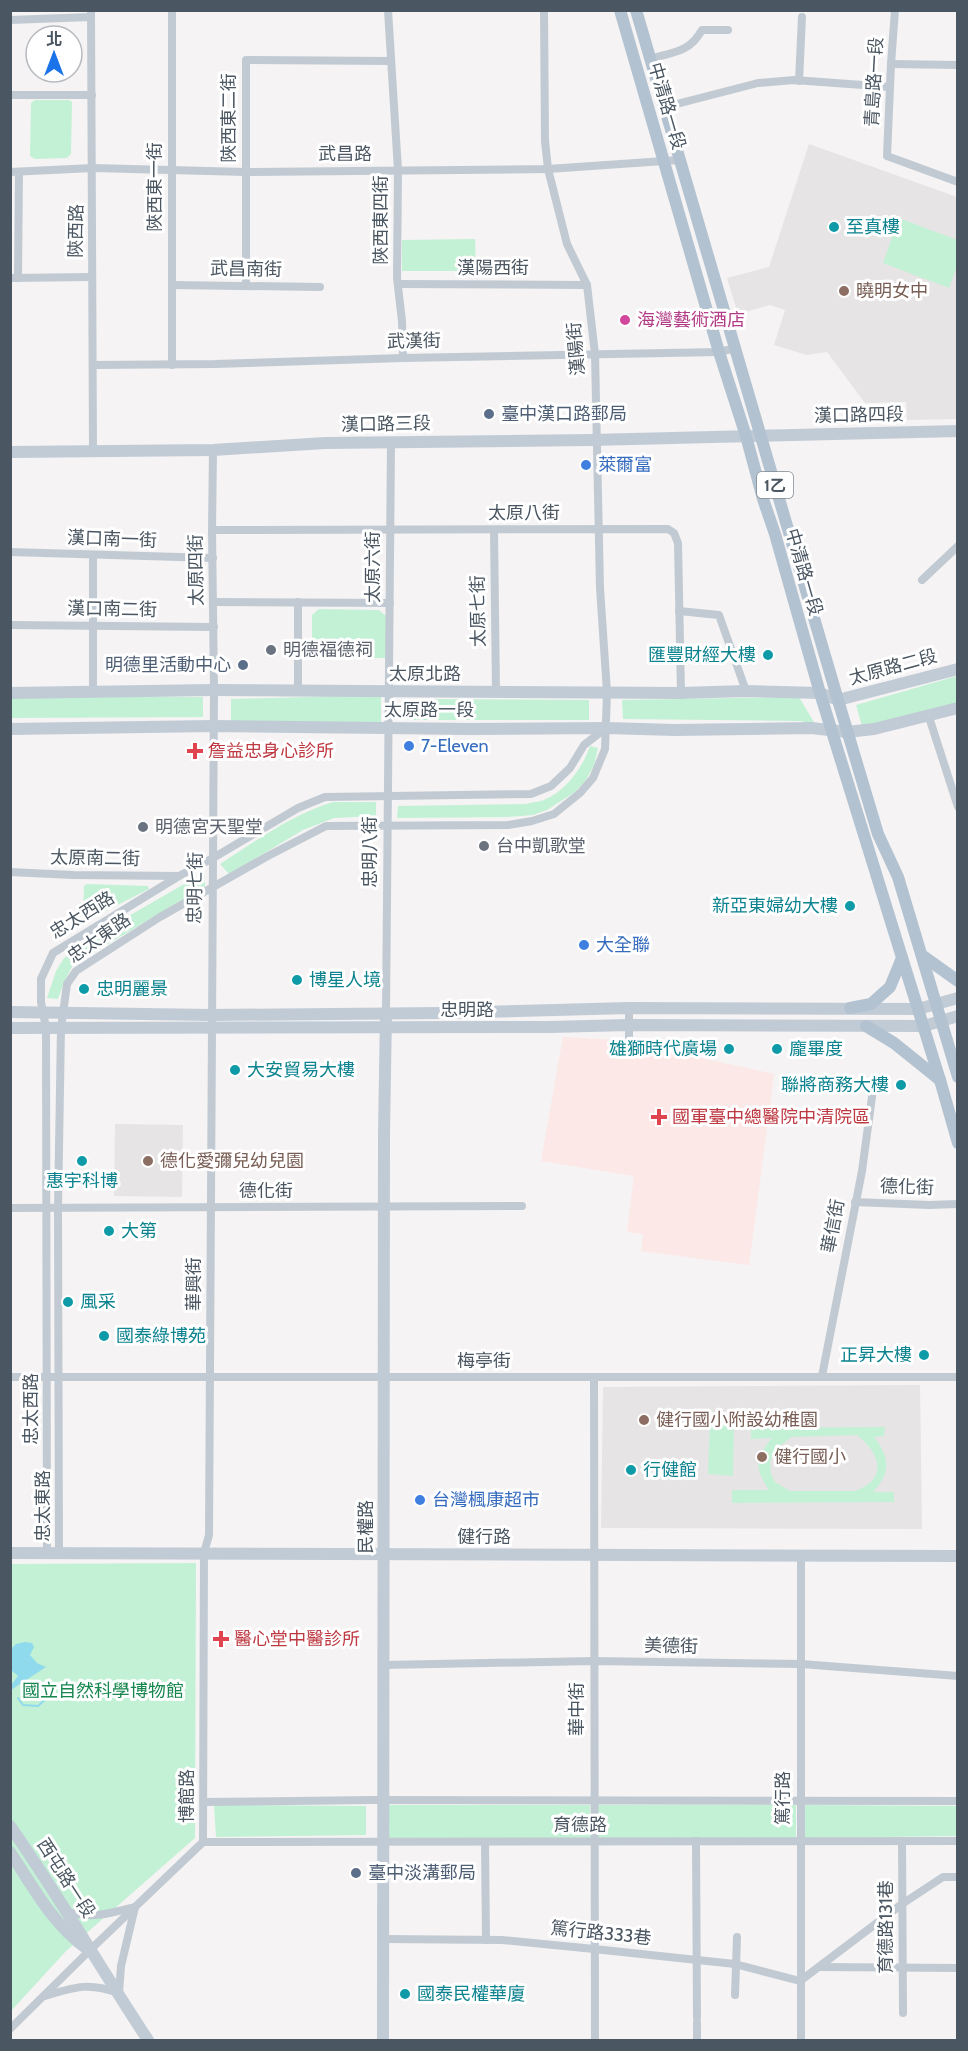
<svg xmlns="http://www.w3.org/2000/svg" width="968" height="2051" font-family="Cabin,'Noto Sans TC',sans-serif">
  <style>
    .education { fill: #e6e4e5 }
    .medical { fill: #fce8e6 }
    .green { fill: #c3f1d5; fill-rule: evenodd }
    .water { fill: #90daee }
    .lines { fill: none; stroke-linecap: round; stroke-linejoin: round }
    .stream { stroke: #90daee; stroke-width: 2 }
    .street { stroke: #c1cad2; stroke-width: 8 }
    .secondary { stroke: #c1cbd6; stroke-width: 12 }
    .primary { stroke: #b3c2d1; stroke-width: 12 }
    .culture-dot { fill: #0f9aa8; stroke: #fff; stroke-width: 2 }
    .education-dot { fill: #8d6e63; stroke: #fff; stroke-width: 2 }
    .hotel-dot { fill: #d1479c; stroke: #fff; stroke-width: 2 }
    .service-dot { fill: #5c6f8a; stroke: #fff; stroke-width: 2 }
    .shop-dot { fill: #3f7fe0; stroke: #fff; stroke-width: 2 }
    .worship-dot { fill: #6b7280; stroke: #fff; stroke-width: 2 }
    .health-dot { fill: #e0444e; stroke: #fff; stroke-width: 2 }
    .labels { text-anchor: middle; stroke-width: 6; stroke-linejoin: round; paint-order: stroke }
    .shield { fill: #fff; stroke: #808990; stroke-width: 1.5 }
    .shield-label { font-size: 16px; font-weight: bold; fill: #4a5661 }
    .street-label { font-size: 18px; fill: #4a5661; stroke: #fff }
    .culture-label { font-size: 18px; fill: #0d838f; stroke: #fff; text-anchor: start }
    .education-label { font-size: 18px; fill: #785e54; stroke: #fff; text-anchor: start }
    .hotel-label { font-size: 18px; fill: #b23c85; stroke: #fff; text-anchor: start }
    .service-label { font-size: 18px; fill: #4e5e75; stroke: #fff; text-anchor: start }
    .shop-label { font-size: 18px; fill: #366cbe; stroke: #fff; text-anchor: start }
    .worship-label { font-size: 18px; fill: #5b616d; stroke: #fff; text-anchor: start }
    .health-label { font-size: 18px; fill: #be3a42; stroke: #fff; text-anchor: start }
    .park-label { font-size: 18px; fill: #17864f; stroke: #fff }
  </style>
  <rect width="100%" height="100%" fill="#f5f3f3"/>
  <g class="education">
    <path d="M809,144L957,197V419L907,420L906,402L865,403L827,352L807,355L774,345L785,310L770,305L738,314L727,278L769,267Z"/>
    <path d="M115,1124L183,1125L182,1197L114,1196Z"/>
    <path d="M920,1385L922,1529L601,1528L603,1387Z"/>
  </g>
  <path class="medical" d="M563,1037L618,1040L774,1074L749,1265L641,1251L643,1234L627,1232L634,1176L541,1161Z"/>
  <g class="green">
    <path d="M35,100H69L72,102L71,154L67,158L35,159L30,156L31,103Z"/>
    <path d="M899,218L957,240V266L949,288L883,263Z"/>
    <path d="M475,239L476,271H402V240Z"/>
    <path d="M319,609L379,610L386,616V658H312V615Z"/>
    <path d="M957,676V703L862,726L856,705Z"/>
    <path d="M381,695V723L231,722V699Z"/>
    <path d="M10,697H203V717L11,718Z"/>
    <path d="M799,697L815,724L800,721L623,719L622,700Z"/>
    <path d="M406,699L589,700V720H407Z"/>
    <path d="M590,746L598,748L594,765L586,780L575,792L547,810L533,815L508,817L397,818L398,806L526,804C532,802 539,802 544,800C566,791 583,767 590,746Z"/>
    <path d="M333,802H376V816L334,818L303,830L229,874L220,864C256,841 291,815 333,802Z"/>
    <path d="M205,872V886L73,965L64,982L58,999L47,998L56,971L64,958L108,928Z"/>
    <path d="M87,884L148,886L149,889L88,920L83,916L84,886Z"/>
    <path d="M710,1424L734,1425L733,1476L708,1474Z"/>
    <path d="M885,1427L884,1436L874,1437C890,1458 891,1472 873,1492H894V1502L732,1503V1490H769C754,1468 755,1458 772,1438L751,1439V1428ZM857,1435C880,1453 889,1479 855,1491H790L775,1482L771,1474L770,1462L774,1451L791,1437Z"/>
    <path d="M196,1563L195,1838L66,1951L11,2011V1564Z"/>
    <path d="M214,1805L366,1806V1835L216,1837Z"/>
    <path d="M389,1805H590L591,1838L388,1839Z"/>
    <rect x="598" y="1805" width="198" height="33"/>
    <path d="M803,1805L957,1806V1836L803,1838Z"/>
  </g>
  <path class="water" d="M25,1642L32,1643L34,1647L30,1655L37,1663L46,1667L11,1690V1685L18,1676L11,1670V1649L16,1644Z"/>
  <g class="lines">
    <path class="stream" d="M18,1698L23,1705L38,1706L49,1696"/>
    <g class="street">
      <path d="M91,10L93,452"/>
      <path d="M388,10L398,170L397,278L402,321L403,358"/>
      <path d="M895,10L891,64L887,156L958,182"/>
      <path d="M10,20L91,17"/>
      <path d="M650,59C673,52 689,53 702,30H728"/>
      <path d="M891,64L958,65"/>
      <path d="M799,81L802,17"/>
      <path d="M10,95H92"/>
      <path d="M665,107L758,83L794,80L890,87"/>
      <path d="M10,172L93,168L246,172L548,169L679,160"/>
      <path d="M10,278L92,277"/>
      <path d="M18,278L19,172"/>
      <path d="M399,284L587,285"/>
      <path d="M172,285L320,287"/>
      <path d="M246,286V60L391,61"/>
      <path d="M93,365L215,364L403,358L719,352L736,348"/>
      <path d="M172,365V10"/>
      <path d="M212,530L668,529L674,533L678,543L681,693"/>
      <path d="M494,530L496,692"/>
      <path d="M10,552L213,558"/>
      <path d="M922,580L958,546"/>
      <path d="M213,602L390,603"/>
      <path d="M298,602V692"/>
      <path d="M679,611L719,615L746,691"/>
      <path d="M10,625L214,627"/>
      <path d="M93,692V555"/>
      <path d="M928,714L958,807"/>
      <path d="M10,872L73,875L178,876"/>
      <path d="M386,1013L391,442"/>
      <path d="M626,1054L629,1041V1008"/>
      <path d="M855,1202L929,1205L958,1204"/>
      <path d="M10,1208L522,1206"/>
      <path d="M822,1376L862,1171L874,1082"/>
      <path d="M10,1377H958"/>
      <path d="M594,1377L595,2040"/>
      <path d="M47,1554L46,1028L41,1002V979L53,953L179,876L213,858L298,808L325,797L531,794L551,786L570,768L584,745L606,728"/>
      <path d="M59,1554L58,1208L61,1028L67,984L76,971L160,917L266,857L326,826L508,825L532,821L554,814L580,793L593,778L605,749L607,692L600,588L595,354L587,285L567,244L548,169L545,141L544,10"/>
      <path d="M801,1556V2040"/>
      <path d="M384,1665L593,1661L801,1664L958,1676"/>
      <path d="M204,1802L371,1800L958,1801"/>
      <path d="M696,1841L697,2018"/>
      <path d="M902,1841L903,2013"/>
      <path d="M203,1842L958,1841"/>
      <path d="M485,1842L486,1940"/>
      <path d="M68,1912C92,1919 112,1913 135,1907"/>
      <path d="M383,1939L502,1940L594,1949L735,1964L800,1981L902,1904L943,1877H958"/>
      <path d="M820,1967L958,1968"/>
      <path d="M735,1995L737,1937"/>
      <path d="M45,1996C75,1987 88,1982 119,1993L121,1966L135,1907"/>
      <path d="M697,2023V2040"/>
      <path d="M10,2029L89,1951L203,1842L204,1553L209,1535L214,690L212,530L213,450"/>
    </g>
    <g class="secondary">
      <path d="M10,452L213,450L325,443L591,440L958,431"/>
      <path d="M10,693L214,690L681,693L746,691L820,693L838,700L958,669"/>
      <path d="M10,729L213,726L470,729L606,728L675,730L811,728L847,732L874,729L958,708"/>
      <path d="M10,1012L211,1015L441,1013L629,1008L918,1009L958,998"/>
      <path d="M10,1028L550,1027L628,1025L924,1026L958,1016"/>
      <path d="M10,1553L958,1556"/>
      <path d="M10,1826C59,1896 101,1969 148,2040"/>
      <path d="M10,1852C32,1885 53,1925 86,1948"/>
      <path d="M383,2040L384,1134L386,1013"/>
    </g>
    <g class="primary">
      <path d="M620,10L719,352L746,436L763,499L775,534L820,693L940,1080L958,1143"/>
      <path d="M636,10L838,700L878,834L898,877L958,1077"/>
      <path d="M923,956L958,981"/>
      <path d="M850,1008L871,1004L890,987L902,958"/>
      <path d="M866,1026L894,1043L940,1080"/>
    </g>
  </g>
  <g class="culture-dot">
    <circle cx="834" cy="227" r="6"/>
    <circle cx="768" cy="655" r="6"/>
    <circle cx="850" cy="906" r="6"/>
    <circle cx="297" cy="980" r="6"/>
    <circle cx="84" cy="989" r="6"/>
    <circle cx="729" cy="1049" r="6"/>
    <circle cx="777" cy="1049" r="6"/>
    <circle cx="235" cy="1070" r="6"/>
    <circle cx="901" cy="1085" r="6"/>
    <circle cx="82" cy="1161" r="6"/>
    <circle cx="109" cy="1231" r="6"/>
    <circle cx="68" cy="1302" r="6"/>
    <circle cx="104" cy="1336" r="6"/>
    <circle cx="924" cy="1355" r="6"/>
    <circle cx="631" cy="1470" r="6"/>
    <circle cx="405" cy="1994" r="6"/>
  </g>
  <g class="education-dot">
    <circle cx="844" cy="291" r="6"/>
    <circle cx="148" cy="1161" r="6"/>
    <circle cx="644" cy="1420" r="6"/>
    <circle cx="762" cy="1457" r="6"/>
  </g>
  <circle class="hotel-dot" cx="625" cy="320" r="6"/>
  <g class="service-dot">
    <circle cx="489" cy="414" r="6"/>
    <circle cx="243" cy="665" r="6"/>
    <circle cx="356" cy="1873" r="6"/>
  </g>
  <g class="shop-dot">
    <circle cx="586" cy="465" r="6"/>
    <circle cx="409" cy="746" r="6"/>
    <circle cx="584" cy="945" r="6"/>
    <circle cx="420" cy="1500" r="6"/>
  </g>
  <g class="worship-dot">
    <circle cx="271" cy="650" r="6"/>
    <circle cx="143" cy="827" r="6"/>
    <circle cx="484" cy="846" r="6"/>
  </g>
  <g class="health-dot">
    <path d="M192 742h6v6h6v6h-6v6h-6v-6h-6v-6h6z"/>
    <path d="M656 1108h6v6h6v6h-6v6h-6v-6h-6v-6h6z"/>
    <path d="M218 1630h6v6h6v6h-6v6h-6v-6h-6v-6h6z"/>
  </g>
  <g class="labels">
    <rect class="shield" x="757" y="472" width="36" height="26" rx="4.5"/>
    <g class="shield-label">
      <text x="775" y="491">1乙</text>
    </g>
    <g class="street-label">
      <text transform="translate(874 82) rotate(-87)" y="6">青島路一段</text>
      <text transform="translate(667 106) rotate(74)" y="6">中清路一段</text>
      <text transform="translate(229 118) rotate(-90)" y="6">陜西東二街</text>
      <text x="345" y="160">武昌路</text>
      <text transform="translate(155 187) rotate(-90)" y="6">陜西東一街</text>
      <text transform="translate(381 220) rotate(-90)" y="6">陜西東四街</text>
      <text transform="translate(76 231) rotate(-89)" y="6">陝西路</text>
      <text x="493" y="274">漢陽西街</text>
      <text transform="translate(246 269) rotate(1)" y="6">武昌南街</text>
      <text transform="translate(414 341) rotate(-1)" y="6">武漢街</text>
      <text transform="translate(576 349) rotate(-95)" y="6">漢陽街</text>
      <text transform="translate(859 415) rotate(-1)" y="6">漢口路四段</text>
      <text transform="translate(386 424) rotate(-1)" y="6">漢口路三段</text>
      <text x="524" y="519">太原八街</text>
      <text transform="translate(112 539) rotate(2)" y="6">漢口南一街</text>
      <text transform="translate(373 567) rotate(-90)" y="6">太原六街</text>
      <text transform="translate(196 570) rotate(-91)" y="6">太原四街</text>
      <text transform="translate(804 572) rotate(74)" y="6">中清路一段</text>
      <text transform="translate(112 609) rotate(1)" y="6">漢口南二街</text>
      <text transform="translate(478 611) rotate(-91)" y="6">太原七街</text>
      <text transform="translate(893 667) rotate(-15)" y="6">太原路二段</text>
      <text x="425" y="680">太原北路</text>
      <text x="429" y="716">太原路一段</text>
      <text transform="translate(370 852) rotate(-90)" y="6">忠明八街</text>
      <text transform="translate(95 858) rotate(1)" y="6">太原南二街</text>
      <text transform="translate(195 888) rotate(-89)" y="6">忠明七街</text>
      <text transform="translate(82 915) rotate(-32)" y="6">忠太西路</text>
      <text transform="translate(99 938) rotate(-35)" y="6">忠太東路</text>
      <text x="467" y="1016">忠明路</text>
      <text transform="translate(907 1187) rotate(2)" y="6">德化街</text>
      <text x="266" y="1197">德化街</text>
      <text transform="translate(833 1226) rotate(-79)" y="6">華信街</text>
      <text transform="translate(194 1284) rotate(-90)" y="6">華興街</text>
      <text x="484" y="1367">梅亭街</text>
      <text transform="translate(31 1409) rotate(-90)" y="6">忠太西路</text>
      <text transform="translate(43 1506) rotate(-90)" y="6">忠太東路</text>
      <text transform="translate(366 1527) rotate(-90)" y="6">民權路</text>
      <text x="484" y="1543">健行路</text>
      <text transform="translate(671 1646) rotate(1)" y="6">美德街</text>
      <text transform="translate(577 1709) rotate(-90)" y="6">華中街</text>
      <text transform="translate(187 1796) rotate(-90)" y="6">博館路</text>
      <text transform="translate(783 1798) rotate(-90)" y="6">篤行路</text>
      <text x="580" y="1831">育德路</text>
      <text transform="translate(66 1878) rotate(57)" y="6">西屯路一段</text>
      <text transform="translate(886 1927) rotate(-90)" y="6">育德路131巷</text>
      <text transform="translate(601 1933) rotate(6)" y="6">篤行路333巷</text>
    </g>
    <g class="culture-label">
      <text x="846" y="233">至真樓</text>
      <text x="756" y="661" text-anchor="end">匯豐財經大樓</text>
      <text x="838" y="912" text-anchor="end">新亞東婦幼大樓</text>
      <text x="309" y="986">博星人境</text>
      <text x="96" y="995">忠明麗景</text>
      <text x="717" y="1055" text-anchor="end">雄獅時代廣場</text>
      <text x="789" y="1055">龐畢度</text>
      <text x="247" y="1076">大安貿易大樓</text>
      <text x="889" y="1091" text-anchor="end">聯將商務大樓</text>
      <text x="82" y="1187" text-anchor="middle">惠宇科博</text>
      <text x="121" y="1237">大第</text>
      <text x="80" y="1308">風采</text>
      <text x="116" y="1342">國泰綠博苑</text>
      <text x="912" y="1361" text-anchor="end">正昇大樓</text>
      <text x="643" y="1476">行健館</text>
      <text x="417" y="2000">國泰民權華廈</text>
    </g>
    <g class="education-label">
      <text x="856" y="297">曉明女中</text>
      <text x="160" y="1167">德化愛彌兒幼兒園</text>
      <text x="656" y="1426">健行國小附設幼稚園</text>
      <text x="774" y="1463">健行國小</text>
    </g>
    <g class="hotel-label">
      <text x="637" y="326">海灣藝術酒店</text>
    </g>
    <g class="service-label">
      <text x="501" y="420">臺中漢口路郵局</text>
      <text x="231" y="671" text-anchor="end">明德里活動中心</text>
      <text x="368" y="1879">臺中淡溝郵局</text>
    </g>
    <g class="shop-label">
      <text x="598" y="471">萊爾富</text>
      <text x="421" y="752">7-Eleven</text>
      <text x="596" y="951">大全聯</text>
      <text x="432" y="1506">台灣楓康超市</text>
    </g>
    <g class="worship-label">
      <text x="283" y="656">明德福德祠</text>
      <text x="155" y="833">明德宮天聖堂</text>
      <text x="496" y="852">台中凱歌堂</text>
    </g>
    <g class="health-label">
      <text x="208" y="757">詹益忠身心診所</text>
      <text x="672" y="1123">國軍臺中總醫院中清院區</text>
      <text x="234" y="1645">醫心堂中醫診所</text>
    </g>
    <g class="park-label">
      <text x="103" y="1697">國立自然科學博物館</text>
    </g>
  </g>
  <rect width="968" height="2051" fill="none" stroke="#4a5661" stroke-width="24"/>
  <g transform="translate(54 54)"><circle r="28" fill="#ffffff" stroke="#b7bbc0" stroke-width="1.5"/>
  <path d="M0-4.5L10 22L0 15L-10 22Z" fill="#1a73e8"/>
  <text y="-9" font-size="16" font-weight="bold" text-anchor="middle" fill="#4a5661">北</text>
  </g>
</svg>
